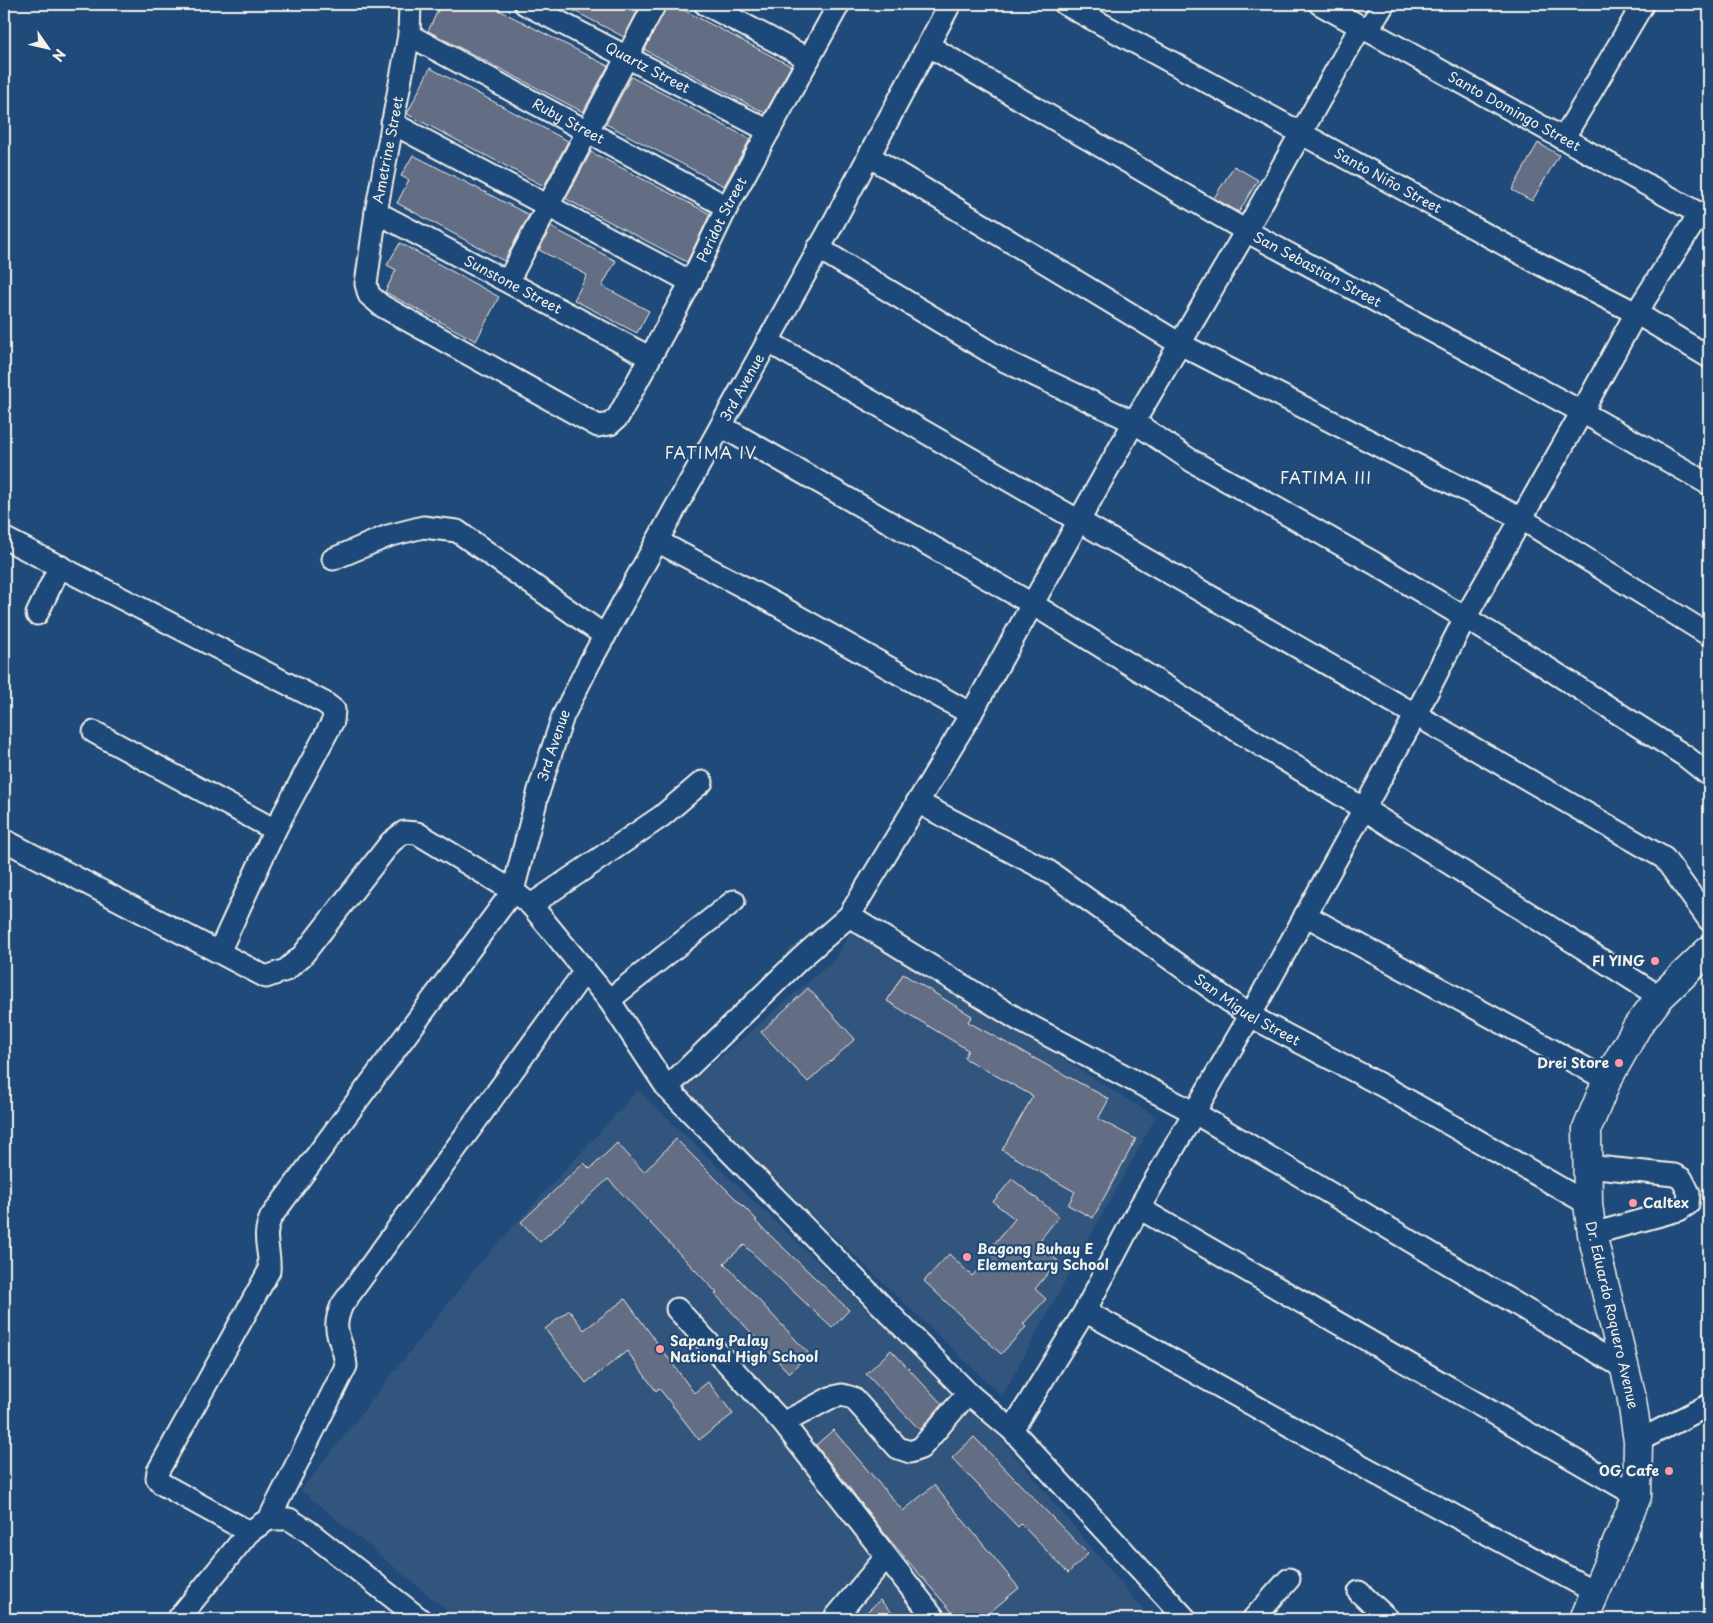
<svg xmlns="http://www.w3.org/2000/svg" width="1713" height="1623" font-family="'Playpen Sans',sans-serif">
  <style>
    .built { fill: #33547d }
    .building { fill: #636d83; stroke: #f4f1e8 }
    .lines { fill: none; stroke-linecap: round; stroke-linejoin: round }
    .minor-casing { stroke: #f4f1e8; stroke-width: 25 }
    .major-casing { stroke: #f4f1e8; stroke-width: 31 }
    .minor { stroke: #1f4a7a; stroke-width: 21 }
    .major { stroke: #1f4a7a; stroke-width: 28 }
    .poi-dot { fill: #ff9aa2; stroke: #1f4a7a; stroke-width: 2 }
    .labels { text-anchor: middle; stroke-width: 4.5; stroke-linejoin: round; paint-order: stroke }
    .street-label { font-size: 14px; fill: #f4f1e8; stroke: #1f4a7a }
    .poi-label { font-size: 14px; font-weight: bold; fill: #f4f1e8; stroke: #1f4a7a; text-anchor: end }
    .quarter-label { font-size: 16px; letter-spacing: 1px; fill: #f4f1e8; stroke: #1f4a7a }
  </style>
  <rect width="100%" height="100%" fill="#1f4a7a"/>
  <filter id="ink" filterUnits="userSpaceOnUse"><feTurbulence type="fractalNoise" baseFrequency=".02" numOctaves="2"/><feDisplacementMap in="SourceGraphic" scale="10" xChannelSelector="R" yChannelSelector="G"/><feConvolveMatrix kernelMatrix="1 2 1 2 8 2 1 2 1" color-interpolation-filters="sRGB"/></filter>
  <g filter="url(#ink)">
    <g class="built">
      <path d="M853,928L1156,1117L1002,1396L681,1091L834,960Z"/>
      <path d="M638,1090L996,1433L1151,1619H457L301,1490L478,1265Z"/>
    </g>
    <g class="building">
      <path d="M441,4H487L608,66L583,112L428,31Z"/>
      <path d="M561,4H641L624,37Z"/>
      <path d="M667,4H672L791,66L765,113L645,50Z"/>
      <path d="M430,68L568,141L544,186L407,114Z"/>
      <path d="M631,77L750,139L724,186L606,124Z"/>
      <path d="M1538,143L1559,155L1532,201L1512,190Z"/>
      <path d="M591,152L710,214L687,262L566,199Z"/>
      <path d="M413,155L529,215L504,261L397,203L409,180L401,176Z"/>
      <path d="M1234,166L1258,180L1239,212L1214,198Z"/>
      <path d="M551,227L616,261L602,286L649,311L637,333L574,300L587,275L539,250Z"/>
      <path d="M400,243L499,297L476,341L385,292L396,270L387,265Z"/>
      <path d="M903,974L972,1016L968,1022L1109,1099L1098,1119L1136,1139L1093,1218L1068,1205L1075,1192L1002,1150L1033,1096L964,1058L968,1050L887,1001Z"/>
      <path d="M808,988L855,1039L808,1082L761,1032Z"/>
      <path d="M676,1139L757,1220L755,1221L849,1310L832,1328L744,1245L724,1263L809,1354L789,1373L715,1294L717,1293L608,1179L540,1242L521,1222L584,1163L590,1169L617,1143L644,1172Z"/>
      <path d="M1012,1179L1059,1216L1037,1244L1058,1261L1035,1289L1046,1299L1023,1324L1026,1327L1001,1354L924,1281L949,1254L972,1276L997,1249L993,1245L1015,1219L993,1202Z"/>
      <path d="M625,1299L694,1393L708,1382L733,1414L699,1440L659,1388L656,1391L627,1351L586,1383L545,1329L569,1310L584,1330Z"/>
      <path d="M891,1350L942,1404L920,1430L866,1374Z"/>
      <path d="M833,1430L903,1511L934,1485L1019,1588L990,1612L996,1619H958L889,1539L816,1445Z"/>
      <path d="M974,1437L1088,1554L1068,1573L1021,1524L1018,1527L952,1458Z"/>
      <path d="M880,1600L898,1619H859Z"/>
    </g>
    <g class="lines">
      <g class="minor-casing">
        <g id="minor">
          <path id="s1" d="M410,4L409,35L376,212L366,284L369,295L382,306L598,426L610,424L618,417L691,282L727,207L839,4"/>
          <path id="s2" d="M525,4L769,131"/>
          <path d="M705,4L809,59"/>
          <path id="s3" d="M1065,4L1540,264L1636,313L1709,357"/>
          <path id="s4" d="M1320,4L1709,219"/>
          <path d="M1367,31L1384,4"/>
          <path id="s5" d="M409,35L727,207"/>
          <path id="s6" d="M929,46L1246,231L1582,412L1709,484"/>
          <path d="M392,123L691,282"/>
          <path d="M1563,139L1643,4"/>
          <path d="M869,156L1180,344L1522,519L1709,635"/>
          <path id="s7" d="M376,212L649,357"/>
          <path d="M818,248L1005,361L1134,422L1192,461L1374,563L1527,655L1685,756L1709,775"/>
          <path d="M508,281L655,4"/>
          <path d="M767,341L1664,858L1709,920"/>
          <path d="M721,426L1034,605L1364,809L1660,997"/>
          <path d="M4,538L325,703L334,710L333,721L275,830L219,952"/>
          <path d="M657,541L779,606L971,714"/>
          <path d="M333,559L388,536L423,527L457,531L605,636"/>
          <path d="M37,614L60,566"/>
          <path d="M94,732L275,830"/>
          <path id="s8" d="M917,802L1048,871L1250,1016L1383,1086L1588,1204"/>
          <path d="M4,840L266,977L286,970L302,956L391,842L404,832L417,833L513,891L531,905L609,1000L667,1088L968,1393L1012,1430L1186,1619"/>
          <path d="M531,905L662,816L702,782"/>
          <path d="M1305,915L1607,1080"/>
          <path d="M849,916L1019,1020L1195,1113L1624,1368"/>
          <path d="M609,1000L734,901"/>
          <path d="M667,1088L800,959L849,916L971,714L1134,422L1246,231L1361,26"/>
          <path d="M1587,1166L1674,1175L1682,1179L1689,1193L1688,1204L1679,1210L1592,1234"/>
          <path d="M1139,1208L1637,1496"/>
          <path d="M677,1309L783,1423L935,1619"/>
          <path d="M1085,1311L1364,1467L1595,1592"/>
          <path d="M783,1423L830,1398L842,1395L853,1398L898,1448L910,1452L921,1448L968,1393"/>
          <path d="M1012,1430L1085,1311L1139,1208L1250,1016L1415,716L1465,618L1582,412L1636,313L1700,213"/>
          <path d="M1638,1441L1709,1405"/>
          <path d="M269,1519H289L308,1531L420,1619"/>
          <path id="s9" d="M249,1532L162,1484L157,1478L158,1471L269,1271C271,1250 261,1238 271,1217L513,891L539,790L563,716L589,664L830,229L950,4"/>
          <path d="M1359,1592L1388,1619"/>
          <path d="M178,1619L249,1532L269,1519L346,1366C344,1338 329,1335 342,1305L585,971"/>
          <path d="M834,1619L886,1557"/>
          <path d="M1253,1619L1289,1579"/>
        </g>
      </g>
      <g class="major-casing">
        <path id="major" d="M1584,1619L1637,1496L1638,1441L1631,1394L1592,1234L1588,1204L1587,1129L1607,1080L1637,1027L1660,997L1709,950"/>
      </g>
      <use href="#minor" class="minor"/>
      <use href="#major" class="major"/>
    </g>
  </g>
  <g class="poi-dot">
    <circle cx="1655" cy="961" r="5"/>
    <circle cx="1619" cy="1063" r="5"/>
    <circle cx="1633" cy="1203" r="5"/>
    <circle cx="967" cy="1257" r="5"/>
    <circle cx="660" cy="1349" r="5"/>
    <circle cx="1669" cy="1471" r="5"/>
  </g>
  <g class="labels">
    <g class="street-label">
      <text dy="5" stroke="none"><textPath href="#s2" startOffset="138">Quartz Street</textPath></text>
      <text dy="5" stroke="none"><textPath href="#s4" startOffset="222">Santo Domingo Street</textPath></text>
      <text dy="5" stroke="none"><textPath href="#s5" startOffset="181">Ruby Street</textPath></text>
      <text transform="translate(388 150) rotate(-79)" y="5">Ametrine Street</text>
      <text dy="5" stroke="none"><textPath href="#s3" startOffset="368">Santo Niño Street</textPath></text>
      <text dy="5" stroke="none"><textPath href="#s1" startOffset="805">Peridot Street</textPath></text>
      <text dy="5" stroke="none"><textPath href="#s6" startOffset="448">San Sebastian Street</textPath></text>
      <text dy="5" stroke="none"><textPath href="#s7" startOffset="155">Sunstone Street</textPath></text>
      <text dy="5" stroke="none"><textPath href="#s9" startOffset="1360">3rd Avenue</textPath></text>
      <text dy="5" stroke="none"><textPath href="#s9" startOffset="955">3rd Avenue</textPath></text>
      <text dy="5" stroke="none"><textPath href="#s8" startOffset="391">San Miguel Street</textPath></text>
      <text transform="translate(1612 1315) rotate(77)" y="5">Dr. Eduardo Roquero Avenue</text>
    </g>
    <g class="poi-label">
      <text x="1645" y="966">FI YING</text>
      <text x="1609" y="1068">Drei Store</text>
      <text x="1643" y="1208" text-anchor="start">Caltex</text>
      <text x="977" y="1254" text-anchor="start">Bagong Buhay E<tspan x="977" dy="16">Elementary School</tspan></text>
      <text x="670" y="1346" text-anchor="start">Sapang Palay<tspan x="670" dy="16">National High School</tspan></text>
      <text x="1659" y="1476">OG Cafe</text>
    </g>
    <g class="quarter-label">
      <text x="711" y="459">FATIMA IV</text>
      <text x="1326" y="484">FATIMA III</text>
    </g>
  </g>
  <rect width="1713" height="1623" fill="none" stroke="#1f4a7a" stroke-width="20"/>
  <rect x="10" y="10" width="1693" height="1603" fill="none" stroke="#f4f1e8" stroke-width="2" filter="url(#ink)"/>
  <g transform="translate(48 48) rotate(124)" stroke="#1f4a7a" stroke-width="4" paint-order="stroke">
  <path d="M0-4L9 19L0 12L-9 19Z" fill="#f4f1e8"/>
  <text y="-8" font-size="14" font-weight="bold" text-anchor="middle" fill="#f4f1e8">N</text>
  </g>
</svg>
